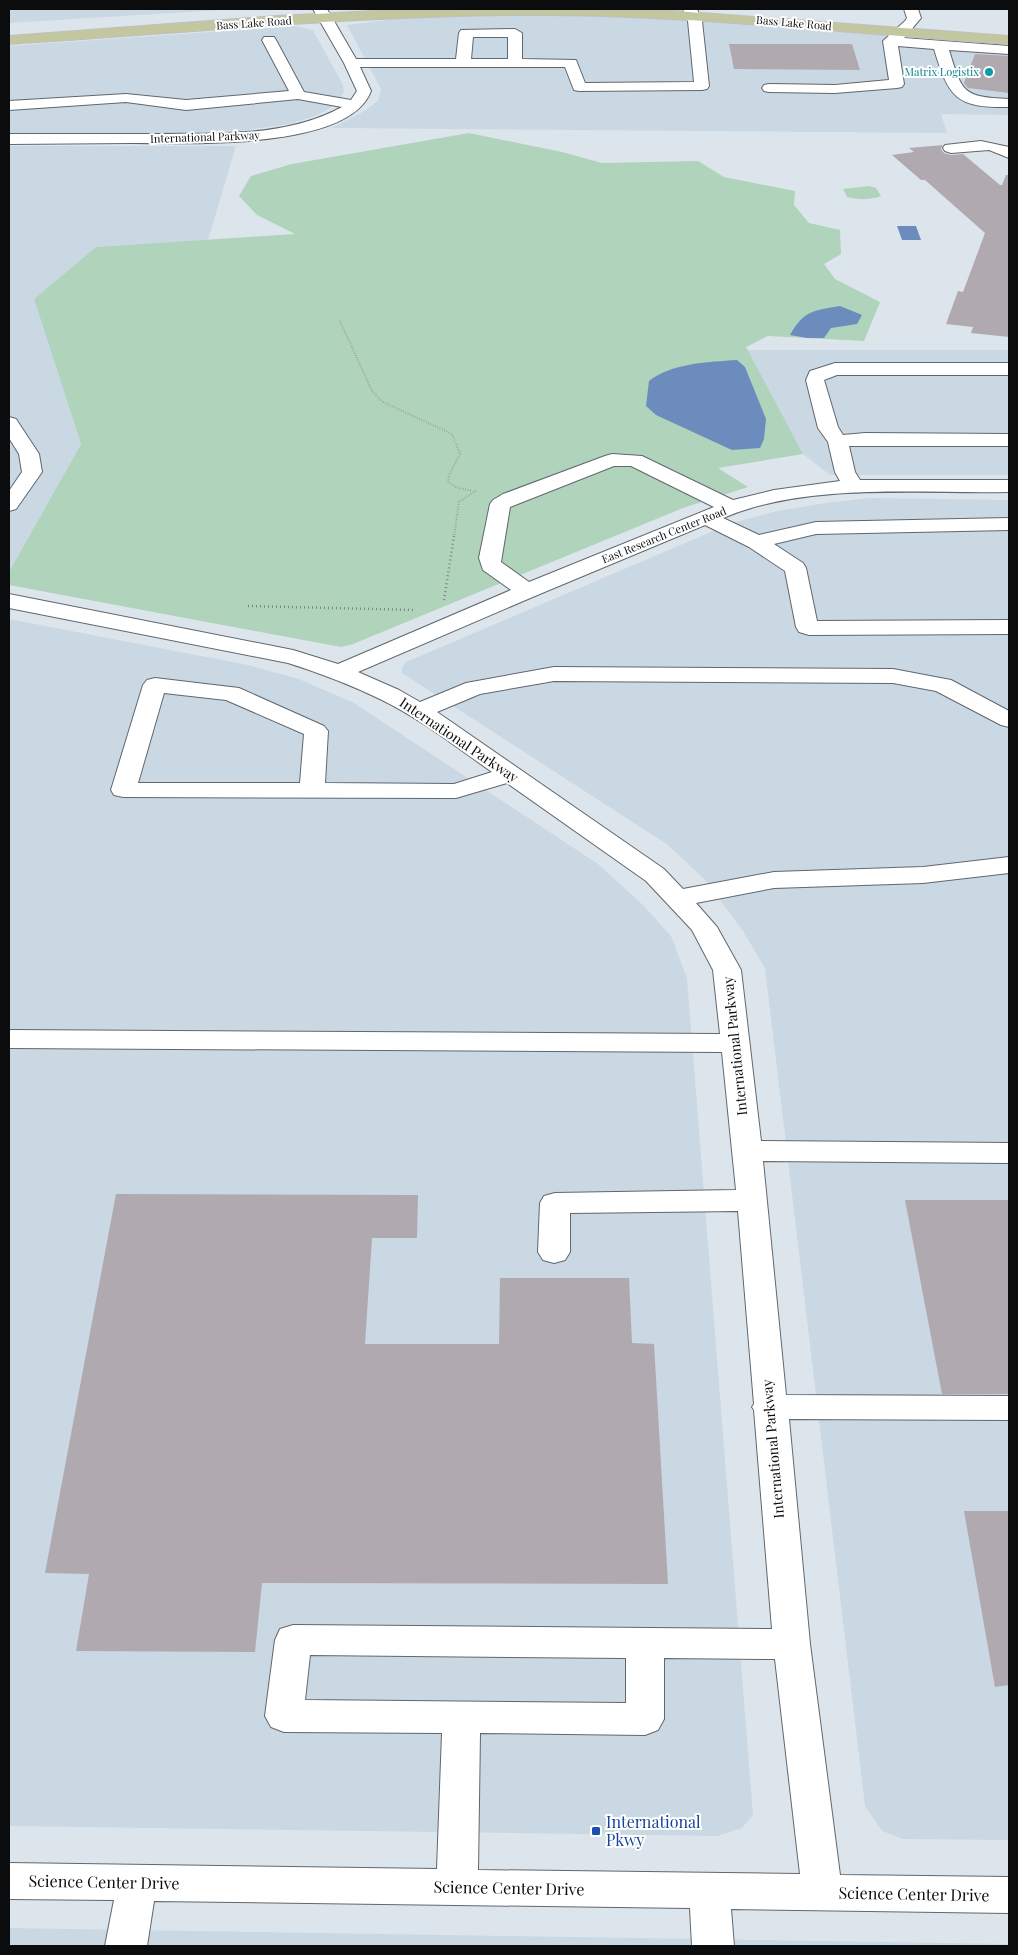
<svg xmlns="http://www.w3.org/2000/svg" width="1018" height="1955" font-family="'Playfair Display',serif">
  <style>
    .built { fill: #cad8e4 }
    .green { fill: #afd3bb }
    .water { fill: #6b8cbc }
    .building { fill: #b0a9b0 }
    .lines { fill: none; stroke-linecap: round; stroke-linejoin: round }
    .minor-casing { stroke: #60676d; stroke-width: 2 }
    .major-casing { stroke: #bfc0c0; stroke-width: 2 }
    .path-far1 { stroke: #7f8489; stroke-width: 2; stroke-dasharray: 0.5 2; stroke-linecap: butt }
    .path { stroke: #7f8489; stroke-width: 2.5; stroke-dasharray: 1 3; stroke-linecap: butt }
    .minor { fill: #fff; fill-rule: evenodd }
    .major { fill: #c2c79f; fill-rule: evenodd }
    .culture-dot { fill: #0f9aa8; stroke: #fff; stroke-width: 2 }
    .transit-dot { fill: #1a4fb4; stroke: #fff; stroke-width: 2 }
    .labels { text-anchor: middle; stroke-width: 4; stroke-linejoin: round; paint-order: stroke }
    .far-street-label { font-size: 11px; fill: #0a0c0e; stroke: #fff }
    .far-culture-label { font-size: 11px; fill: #0d838f; stroke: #fff; text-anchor: end }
    .street-label { font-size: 14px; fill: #0a0c0e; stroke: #fff }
    .near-transit-label { font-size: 16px; fill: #164399; stroke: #fff; text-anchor: start }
    .near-street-label { font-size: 16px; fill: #0a0c0e; stroke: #fff }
  </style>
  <rect width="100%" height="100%" fill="#dde5ec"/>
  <g class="built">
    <path d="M9,9H238L9,23Z"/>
    <path d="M523,14L634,15L709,20L1009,43V115L941,114L947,133L331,128L361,113L378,101L381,89L347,25L403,18Z"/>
    <path d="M295,26L313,30L343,85L344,92L336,105L315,116L289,124L225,133H9V46Z"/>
    <path d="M9,146H236L208,240L96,247L34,299L81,444L9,572Z"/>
    <path d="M747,350H1009V475H830L803,454Z"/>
    <path d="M870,498L1009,500V1840L903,1839L882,1831L865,1806L765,968L743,931L705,880L668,845L402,673V667L406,662L732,523L777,511L826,503Z"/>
    <path d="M9,619L248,665L299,679L354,703L598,864L644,906L671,936L687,978L753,1815L742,1828L717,1836L9,1826Z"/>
    <path d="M9,1928L1009,1944V1946H9Z"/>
  </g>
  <g class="green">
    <path d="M469,133L562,152L602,163L698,161L724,177L795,191L794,205L809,223L840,230L841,254L824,264L835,279L880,302L864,341L768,336L746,347L803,454L718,468L748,487L683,508L353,644L341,647L9,585V572L81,444L34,299L96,247L295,234L257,215L239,196L251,176L292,164Z"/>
    <path d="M869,186L876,188L881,196C871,200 857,200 847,197L843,189Z"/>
  </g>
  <g class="water">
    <path d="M897,226H916L921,240H902Z"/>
    <path d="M840,306L862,315L857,324L831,328L824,338H807L790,335C805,309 814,311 840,306Z"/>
    <path d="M737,360L745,367L766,419L764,439L760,448L732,450L656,415L646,406L649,381C672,363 708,362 737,360Z"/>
  </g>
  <g class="building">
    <path d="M729,44H852L860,70L734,69Z"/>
    <path d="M975,54L1009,56V93L968,88L964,83Z"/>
    <path d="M943,145L941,149L944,153L951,155L963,154L1000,185H1002L1006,175H1009V337L971,333L973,327L946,324L958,291L963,292L985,233L925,180H921L892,155L914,152L909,148Z"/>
    <path d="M116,1194L418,1195L417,1238H372L365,1344H499L500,1278H629L632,1343L654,1344L668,1584L262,1583L255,1652L76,1651L89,1574L45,1573Z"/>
    <path d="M905,1200H1009V1394H942Z"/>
    <path d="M964,1511H1009V1685L995,1687Z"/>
  </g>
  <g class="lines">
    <g class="minor-casing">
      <g id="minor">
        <path d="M313,9H327L356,59H456L459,33L461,30L515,29L522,33V59L576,60L585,83L694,82L688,21L683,9H697L702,21L709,86L707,89L702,90L579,91L574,90L565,67H360L371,91C349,151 184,143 131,143C90,143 50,144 9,144V134C58,134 106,134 155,134C217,133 285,138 342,107L298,99L186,110L126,102L9,110V101L126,94L186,100L289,91L262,40L264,37H274L276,40L304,92L351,100L357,91L344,63ZM473,37H508V59H471Z"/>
        <path d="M904,9H918L921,18L904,38L1009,46V54L949,50C962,93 963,97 1009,99V107C956,108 949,98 934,49L898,46L904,84L902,87L897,88L835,93L769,92L764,91L762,88L764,85L769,84L835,85L889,80L883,41L905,21L907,18Z"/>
        <path d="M981,141L1009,147V158L989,150L951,153L945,151L943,148L945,145Z"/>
        <path d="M835,363H1009V375H837L824,380L838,427L843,435L865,433L1009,434V446H849L855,472L860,480H1009V492C918,494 808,482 723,518L759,535L816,522L1009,518V530L816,534L774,544L803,563L806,568L817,621L1009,620V634L809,635L799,632L796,627L785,571L749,547L705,525L535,596L358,672L399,690L420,702L466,683L554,667L893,669L951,680L1009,711V727L1001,725L936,691L893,683L554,681L480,694L437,712L664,869L683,889L774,872L923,867L1009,857V873L923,883L774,888L696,903L717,927L741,970L761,1141L1009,1143V1163L763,1161L786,1395L1009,1396V1420L789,1419L810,1644L840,1875L1009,1877V1913L731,1909L734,1946H692L690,1908L154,1901L147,1946H105L114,1900L9,1899V1863L437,1869L442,1733L284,1732L271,1727L265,1716L275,1640L280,1629L293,1625L772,1629L754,1410L752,1407L754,1404L738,1211L570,1213V1252L565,1260L554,1263L543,1260L538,1252L540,1203L544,1196L555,1193L736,1190L722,1052L9,1048V1030L720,1034L713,970L692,930L646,881L507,783L456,798L123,797L114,795L111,790L143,685L147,680L155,678L239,688L324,726L328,731L325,783L454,784L492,772C456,747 421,719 382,700C351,685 320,673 288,663L9,608V594L293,650L338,664L511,590L483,570L479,558L490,504L493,500L503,494L605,456L612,454L642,456L733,500L774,490L840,481L835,472L828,442L818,428L806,380L810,371ZM614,466H631L714,507L529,582L501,562L510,507ZM164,693L226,700L304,734L300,783H138ZM310,1655L626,1658V1703L305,1700ZM664,1658L775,1659L800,1874L478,1870L480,1733L645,1735L658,1730L664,1719Z"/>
        <path d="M9,417L16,419L39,454L42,472L16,509L9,511V491L22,472L19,454L9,438Z"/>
      </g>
    </g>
    <g class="major-casing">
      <path id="major" d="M412,9L662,10L1009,36V44C855,34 702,16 547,15C367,14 188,33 9,44V36L277,16Z"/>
    </g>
    <g class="path-far1">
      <path d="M340,321L372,391L383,402L452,434L460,454L449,475L448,482L456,487L472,491"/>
      <path d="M454,537L459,502L477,490"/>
    </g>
    <g class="path">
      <path d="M444,600L454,536"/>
      <path d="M248,606L416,610"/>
    </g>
    <use href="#minor" class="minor"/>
    <use href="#major" class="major"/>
  </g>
  <circle class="culture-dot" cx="989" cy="72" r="5"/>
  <rect class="transit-dot" x="591" y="1826" width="10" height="10" rx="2.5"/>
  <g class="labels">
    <g class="far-street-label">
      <text transform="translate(254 23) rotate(-4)" y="4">Bass Lake Road</text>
      <text transform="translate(794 23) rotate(5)" y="4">Bass Lake Road</text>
      <text transform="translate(205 137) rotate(-2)" y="4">International Parkway</text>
      <text transform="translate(664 535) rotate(-22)" y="4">East Research Center Road</text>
    </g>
    <g class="far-culture-label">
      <text x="979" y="76">Matrix Logistix</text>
    </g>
    <g class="street-label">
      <text transform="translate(459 740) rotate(34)" y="5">International Parkway</text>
      <text transform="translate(735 1046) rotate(-96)" y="5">International Parkway</text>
      <text transform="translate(773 1449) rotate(-95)" y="5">International Parkway</text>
    </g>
    <g class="near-transit-label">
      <text x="606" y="1828">International<tspan x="606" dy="18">Pkwy</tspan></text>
    </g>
    <g class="near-street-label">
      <text transform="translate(104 1882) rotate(1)" y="6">Science Center Drive</text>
      <text transform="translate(509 1888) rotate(1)" y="6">Science Center Drive</text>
      <text transform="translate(914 1894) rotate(1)" y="6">Science Center Drive</text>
    </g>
  </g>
  <rect width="1018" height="1955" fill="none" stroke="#0a0c0e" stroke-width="20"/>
</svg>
